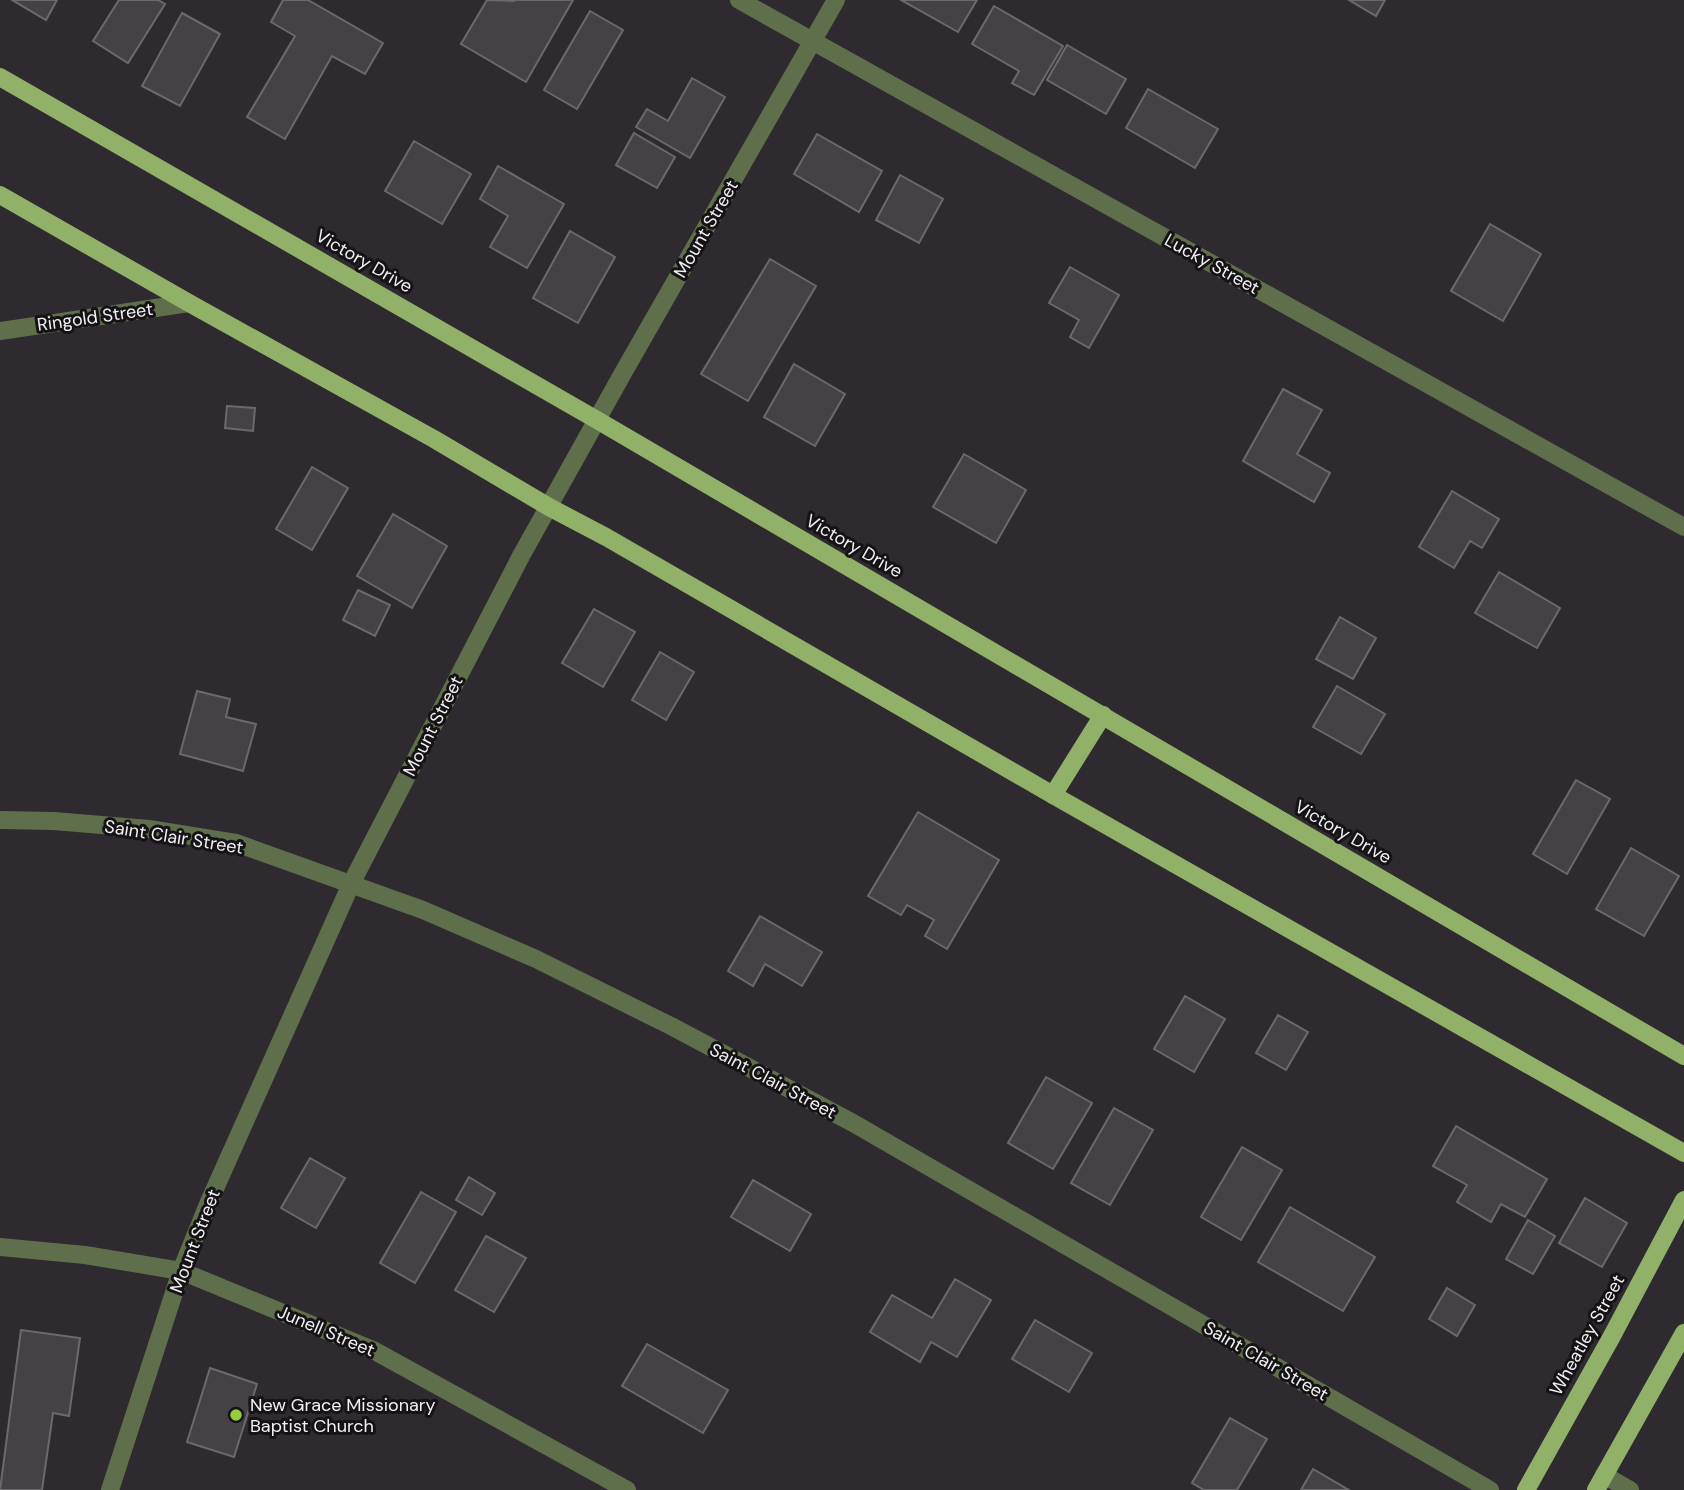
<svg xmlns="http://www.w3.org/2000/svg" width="1684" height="1490" font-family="'DM Sans',sans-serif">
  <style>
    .building { fill: #454146; stroke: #6c686e; stroke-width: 2 }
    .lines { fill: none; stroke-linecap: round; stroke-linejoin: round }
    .minor { stroke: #5f6f4c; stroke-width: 18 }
    .major { stroke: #92b168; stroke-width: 18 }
    .poi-dot { fill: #96cc3a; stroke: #151315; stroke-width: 2.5 }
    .labels { text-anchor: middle; stroke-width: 6; stroke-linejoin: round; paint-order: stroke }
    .street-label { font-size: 18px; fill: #f3f0f4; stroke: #151315 }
    .poi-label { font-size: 18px; fill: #f3f0f4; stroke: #151315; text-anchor: start }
  </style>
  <rect width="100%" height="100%" fill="#2e2a2f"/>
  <g class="building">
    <path d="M12,0H57L46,20Z"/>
    <path d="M119,0H158L165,4L128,63L93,41Z"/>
    <path d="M283,0H308L383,43L365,74L332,56L285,139L247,117L295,36L271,22Z"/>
    <path d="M487,0L514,1L515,0H573L526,82L461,44Z"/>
    <path d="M901,0H977L958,32Z"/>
    <path d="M1349,0H1385L1376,16Z"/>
    <path d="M994,6L1063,46L1034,95L1012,83L1019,71L972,44Z"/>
    <path d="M590,11L623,30L577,109L544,90Z"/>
    <path d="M182,13L220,34L180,106L142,86Z"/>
    <path d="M1067,45L1126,79L1106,114L1047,80Z"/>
    <path d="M692,78L725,97L690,158L636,127L647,109L668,121Z"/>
    <path d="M1148,89L1218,129L1195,168L1126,128Z"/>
    <path d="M634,133L675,157L657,188L616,165Z"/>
    <path d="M817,134L882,171L859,212L794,174Z"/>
    <path d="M414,141L471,174L442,224L385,191Z"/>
    <path d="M498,166L564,204L527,268L490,247L508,216L480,199Z"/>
    <path d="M900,175L943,199L919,243L876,220Z"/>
    <path d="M1490,224L1541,254L1503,321L1451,291Z"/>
    <path d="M570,231L615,257L578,323L533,298Z"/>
    <path d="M770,259L816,286L748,401L701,374Z"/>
    <path d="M1070,267L1119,295L1089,348L1070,337L1079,320L1049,303Z"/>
    <path d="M794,364L845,394L815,446L764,417Z"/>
    <path d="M1283,389L1322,410L1297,454L1330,473L1314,502L1243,461Z"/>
    <path d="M227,406L255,408L253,431L225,428Z"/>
    <path d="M964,454L1026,490L996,543L933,507Z"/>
    <path d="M312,467L348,488L312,550L276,529Z"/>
    <path d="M1452,491L1499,519L1482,548L1470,541L1454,568L1419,547Z"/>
    <path d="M393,514L447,546L412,608L357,576Z"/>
    <path d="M1499,572L1560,608L1537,648L1475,613Z"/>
    <path d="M358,590L390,605L375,636L343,620Z"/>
    <path d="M594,609L635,632L603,687L562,663Z"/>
    <path d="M1340,617L1376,638L1353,679L1316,659Z"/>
    <path d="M660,652L694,672L666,720L632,700Z"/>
    <path d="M1337,686L1385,714L1361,754L1313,727Z"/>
    <path d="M197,691L230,699L226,717L256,724L243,771L180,754Z"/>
    <path d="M1576,780L1610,799L1567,874L1533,854Z"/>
    <path d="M918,812L999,860L947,949L925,936L934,920L907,905L901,915L868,896Z"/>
    <path d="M1631,848L1679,876L1644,936L1596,909Z"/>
    <path d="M760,916L822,952L802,986L765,964L753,986L728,971Z"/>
    <path d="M1185,996L1225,1019L1194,1072L1154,1049Z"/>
    <path d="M1278,1015L1308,1032L1286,1070L1256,1053Z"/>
    <path d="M1046,1077L1092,1103L1053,1169L1008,1143Z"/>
    <path d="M1114,1108L1153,1130L1110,1205L1071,1183Z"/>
    <path d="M1456,1126L1547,1179L1525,1217L1501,1204L1491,1222L1457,1202L1467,1185L1433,1166Z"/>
    <path d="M1242,1147L1282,1170L1241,1240L1201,1217Z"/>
    <path d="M310,1158L345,1178L316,1228L281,1208Z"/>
    <path d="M469,1177L495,1193L482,1215L456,1200Z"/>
    <path d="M753,1180L811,1214L790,1251L731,1217Z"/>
    <path d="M421,1192L456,1212L415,1283L380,1263Z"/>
    <path d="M1585,1198L1627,1223L1602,1267L1559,1243Z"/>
    <path d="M1290,1207L1375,1257L1343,1311L1258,1262Z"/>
    <path d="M1528,1220L1555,1236L1533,1274L1506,1259Z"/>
    <path d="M486,1236L526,1258L494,1312L455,1290Z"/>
    <path d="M955,1279L991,1300L957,1357L931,1342L920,1362L870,1332L892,1295L932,1318Z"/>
    <path d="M1447,1288L1475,1305L1457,1336L1429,1319Z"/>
    <path d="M1035,1320L1092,1353L1069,1392L1012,1359Z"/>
    <path d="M21,1330L80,1338L69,1416L53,1413L42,1490H0Z"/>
    <path d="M647,1344L728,1390L703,1433L622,1386Z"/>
    <path d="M210,1368L257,1384L234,1457L187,1442Z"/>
    <path d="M1230,1418L1267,1439L1237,1490H1204L1192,1483Z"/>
    <path d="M1313,1469L1349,1490H1301Z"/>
  </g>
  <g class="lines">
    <g class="minor">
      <path d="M739,0L1684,527"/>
      <path d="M0,331L189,303"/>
      <path d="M0,820L54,821L149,829L236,843L423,910L536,959L671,1026L853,1123L1490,1490"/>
      <path d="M0,1247L85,1255L181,1271L373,1350L627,1490"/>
      <path d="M1604,1475L1630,1490"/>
      <path d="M110,1490L181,1271L209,1202L351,884L521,556L623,373L836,0"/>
    </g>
    <g class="major">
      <path d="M0,77L597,420L1684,1056"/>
      <path d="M0,195L189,303L434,439L549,507L606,537L1053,795L1684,1153"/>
      <path d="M1053,795L1103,715"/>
      <path d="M1526,1490L1612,1336L1684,1200"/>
      <path d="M1596,1490L1684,1333"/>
    </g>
  </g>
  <circle class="poi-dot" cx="236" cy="1415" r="7"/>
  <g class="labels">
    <g class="street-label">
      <text transform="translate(706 229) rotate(-60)" y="6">Mount Street</text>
      <text transform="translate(364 261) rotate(30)" y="6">Victory Drive</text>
      <text transform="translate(1212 264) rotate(29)" y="6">Lucky Street</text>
      <text transform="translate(95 317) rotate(-8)" y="6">Ringold Street</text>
      <text transform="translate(854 546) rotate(30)" y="6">Victory Drive</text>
      <text transform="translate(433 726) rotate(-63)" y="6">Mount Street</text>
      <text transform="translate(1343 832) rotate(30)" y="6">Victory Drive</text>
      <text transform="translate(174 837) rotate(9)" y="6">Saint Clair Street</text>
      <text transform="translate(773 1081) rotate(28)" y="6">Saint Clair Street</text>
      <text transform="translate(195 1241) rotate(-69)" y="6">Mount Street</text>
      <text transform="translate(326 1331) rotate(23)" y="6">Junell Street</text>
      <text transform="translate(1587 1335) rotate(-61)" y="6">Wheatley Street</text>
      <text transform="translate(1266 1361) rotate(30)" y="6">Saint Clair Street</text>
    </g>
    <g class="poi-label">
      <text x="250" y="1411">New Grace Missionary<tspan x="250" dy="21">Baptist Church</tspan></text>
    </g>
  </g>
</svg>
